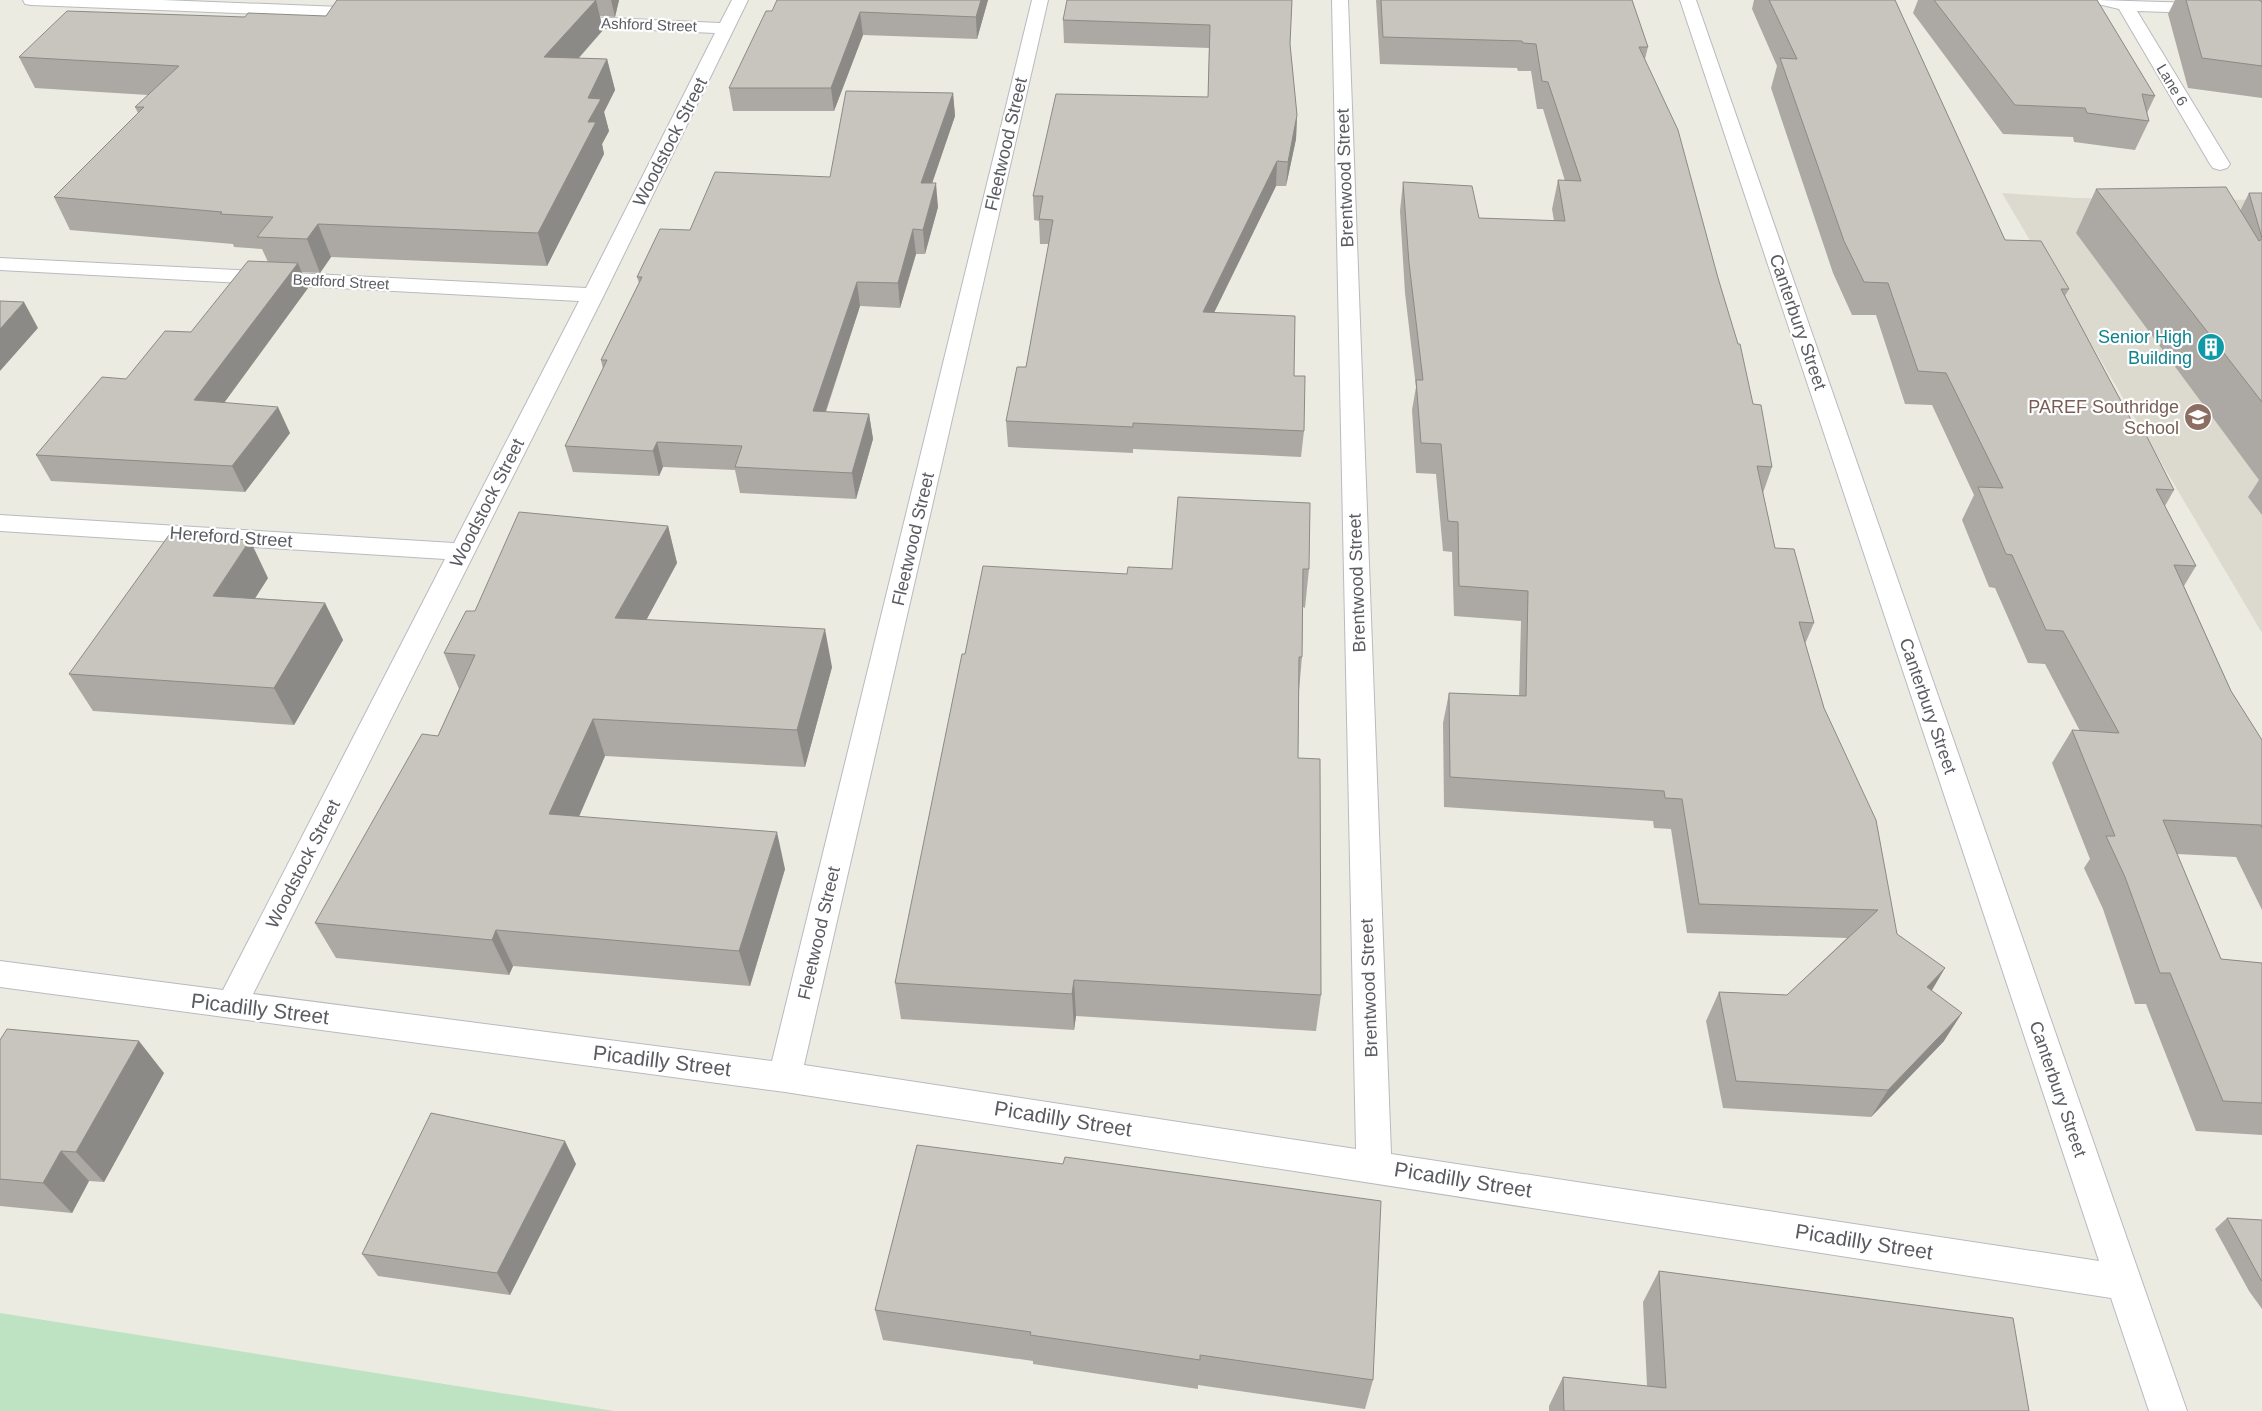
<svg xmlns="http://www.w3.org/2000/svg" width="2262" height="1411" font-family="Helvetica,sans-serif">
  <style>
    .education { fill: #dcdacf }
    .green { fill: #bee3c3 }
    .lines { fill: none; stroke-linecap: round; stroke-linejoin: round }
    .minor-casing { stroke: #b9bac0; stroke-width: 2 }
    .minor { fill: #fff; fill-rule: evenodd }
    .wall { fill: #aca9a4 }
    .shaded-wall { fill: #8c8a86 }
    .building { fill: #c8c5bf; stroke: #8c8a86 }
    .labels { text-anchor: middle; stroke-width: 4.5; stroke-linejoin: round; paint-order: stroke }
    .far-street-label { font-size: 15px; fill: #5a5c62; stroke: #fff }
    .street-label { font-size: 18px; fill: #5a5c62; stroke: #fff }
    .culture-label { font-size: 18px; fill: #0d838f; stroke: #fff; text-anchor: end }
    .education-label { font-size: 18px; fill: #785e54; stroke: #fff; text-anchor: end }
    .near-street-label { font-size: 21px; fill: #5a5c62; stroke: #fff }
  </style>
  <rect width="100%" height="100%" fill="#ecebe1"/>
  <path class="education" d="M2002,193L2077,198L2262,200V633Z"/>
  <path class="green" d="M0,1313L614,1411H0Z"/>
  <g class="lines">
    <g class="minor-casing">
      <g id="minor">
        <path d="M23,0H162L366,8L372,9L375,13L372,17L366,18L31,5L25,4Z"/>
        <path d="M732,0H748L604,295L253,994L772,1061L1032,0H1048L804,1065L1356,1149L1332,0H1348L1391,1154L2099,1261L1680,0H1696L2187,1411H2149L2111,1298L785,1092L0,987V961L223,990L445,559L0,531V515L454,543L579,301L0,270V258L586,288L715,33L564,26L558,25L555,21L558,17L564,16L720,23Z"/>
        <path d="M2096,0L2228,4L2239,0H2262V4L2229,14L2137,11L2230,164L2227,168L2220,170L2213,168L2210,164L2119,9L2098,4Z"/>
      </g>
    </g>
    <use href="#minor" class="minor"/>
  </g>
  <g class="wall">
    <path d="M337,0H619L615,17L600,16L603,30L579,58L607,59L615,90L604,112L609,131L602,144L604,154L547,266L331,257L320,273L301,272L308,288L224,403L290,433L245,492L51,481L36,455L126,379L191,332L268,262L262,249L234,247L233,244L70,230L54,197L138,113L135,107L148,95L35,88L19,57L245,17L326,16Z"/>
    <path d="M988,0L977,39L863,35L834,111H733L729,88L772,11Z"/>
    <path d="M1292,0L1290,44L1297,115L1296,139L1286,186H1276L1214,313L1294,376L1304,431L1301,457L1133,449V453L1008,447L1006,421L1026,367L1049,244H1040L1039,221L1034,220L1033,196L1208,97L1209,48L1064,43L1063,20Z"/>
    <path d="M1376,0H1632L1648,47L1645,59L1718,278L1753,404L1772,467L1763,493L1775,548L1814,623L1805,644L1824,708L1897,934L1931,990L1944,1041L1871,1117L1723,1108L1706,1021L1719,992L1787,995L1847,938L1687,933L1671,829L1654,828L1653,821L1444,807L1443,723L1449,693L1519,696L1521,621L1454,616L1452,552L1443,551L1436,474L1416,473L1412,410L1416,387L1405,293L1400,211L1403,182L1479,218L1554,221L1552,209L1558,180L1565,181L1543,109H1537L1531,71H1518L1517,68L1380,64Z"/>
    <path d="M1754,0H1895L2005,240L2069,289L2065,296L2137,431L2174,490L2165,506L2196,566L2184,586L2231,691L2262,740V910L2236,857L2177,854L2221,959L2262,963V1135L2196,1131L2146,1004H2135L2103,909L2084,868L2090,859L2052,763L2072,730L2080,731L2045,664L2028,663L1995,588L1989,587L1962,520L1974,495L1932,405L1905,404L1876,315H1852L1833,273L1771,88L1777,66L1752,9Z"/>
    <path d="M1918,0H2097L2155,96L2147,113L2149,121L2135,150L2074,142L2073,137L2003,134L1913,13Z"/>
    <path d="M2165,0H2262V98L2188,88L2168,14L2175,0Z"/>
    <path d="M953,93L955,116L932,183L938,207L925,254H916L900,308L860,306L826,412L869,414L873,439L856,499L740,493L735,470L663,467L659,476L573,472L565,446L603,369L601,360L639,283L637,277L690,230L830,177Z"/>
    <path d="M2096,189L2240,211L2249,193H2262V515L2248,497L2259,480L2076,233Z"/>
    <path d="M668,526L677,563L646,620L832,667L805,767L605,756L579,817L785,869L750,986L513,966L509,975L336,958L315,923L438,736L459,689L444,653L475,611Z"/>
    <path d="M1172,569H1309L1305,608L1303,607L1302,657L1299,691L1298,758L1321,995L1316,1031L1076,1016L1074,1030L901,1019L895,983L965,654L1127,574Z"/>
    <path d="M268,578L255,598L325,603L343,640L294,725L93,711L69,674Z"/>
    <path d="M0,1040L164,1073L104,1182L89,1181L72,1213L0,1206Z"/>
    <path d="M917,1145L1373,1380L1365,1409L1198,1385V1389L1033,1364V1361L883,1340L875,1310Z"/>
    <path d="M576,1164L510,1295L378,1276L362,1254Z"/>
    <path d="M2227,1218L2262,1220V1309L2249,1291L2215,1229Z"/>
    <path d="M1659,1271L2029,1411H1549V1406L1563,1377L1647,1386L1643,1302Z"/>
  </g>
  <g class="shaded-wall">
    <path d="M596,0L603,30L552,88L544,57Z"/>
    <path d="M611,0H619L615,17Z"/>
    <path d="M981,0H988L977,39L976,17Z"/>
    <path d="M860,12L863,35L834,111L831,88Z"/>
    <path d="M607,59L615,90L604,112L609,131L602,144L604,154L547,266L538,233L588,122V98Z"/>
    <path d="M953,93L955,116L924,207L921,183Z"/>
    <path d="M1297,115L1296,139L1286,186L1288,162Z"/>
    <path d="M1277,161L1276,186L1202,337L1203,312Z"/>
    <path d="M936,183L938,207L925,254L923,230Z"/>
    <path d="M318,224L331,257L320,273L307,239Z"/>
    <path d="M913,229L916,254L900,308L898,283Z"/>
    <path d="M298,263L308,288L207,426L194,400Z"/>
    <path d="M857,282L860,306L817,437L813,411Z"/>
    <path d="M24,302L38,328L0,371V329Z"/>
    <path d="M278,407L290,433L245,492L232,466Z"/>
    <path d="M869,414L873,439L856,499L852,473Z"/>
    <path d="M657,442L663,467L659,476L653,451Z"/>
    <path d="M668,526L677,563L627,656L615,618Z"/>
    <path d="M250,540L268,578L233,633L213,596Z"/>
    <path d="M325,603L343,640L294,725L274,688Z"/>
    <path d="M825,629L832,667L805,767L797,730Z"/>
    <path d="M593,719L605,756L564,851L549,814Z"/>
    <path d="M777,832L785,869L750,986L739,951Z"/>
    <path d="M496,930L513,966L509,975L492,940Z"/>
    <path d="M1945,968L1928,997L1927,987Z"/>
    <path d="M1074,980L1076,1016L1074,1030L1072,994Z"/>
    <path d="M1962,1013L1944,1041L1871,1117L1888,1090Z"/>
    <path d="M139,1041L164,1073L104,1182L76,1152Z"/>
    <path d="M565,1141L576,1164L510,1295L497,1273Z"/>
    <path d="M61,1151L89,1181L72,1213L43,1183Z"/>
  </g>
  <g class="building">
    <path d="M337,0H596L544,57L607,59L588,98L601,99L588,122H596L538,233L318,224L307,239L257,237L273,217L220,214L222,212L54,197L144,107H135L179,66L19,57L67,11L245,17L248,13L326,16Z"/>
    <path d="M777,0H981L976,17L860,12L831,88H729L766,11H772Z"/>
    <path d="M1067,0H1292L1290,44L1297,115L1288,162L1277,161L1203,312L1295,316L1294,376H1305L1304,431L1133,423V427L1006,421L1017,367H1026L1053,220L1039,219L1043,196H1033L1056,94L1208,97L1210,25L1063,20Z"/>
    <path d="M1381,0H1632L1648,47H1639L1678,130L1718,278L1738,344H1740L1753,404L1761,405L1772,467L1757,466L1775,548L1794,549L1814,623L1799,622L1824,708L1876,820L1897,934L1945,968L1927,987L1962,1013L1888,1090L1736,1081L1719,992L1787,995L1878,910L1699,904L1682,799L1665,798L1664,791L1450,777L1449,693L1526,696L1528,591L1459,586L1458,522L1448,521L1441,444L1421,443L1416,380H1423L1409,263L1403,182L1472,186L1479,218L1565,221L1558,180L1581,181L1548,82L1542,81L1536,44L1523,43L1522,41L1383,37Z"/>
    <path d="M1769,0H1895L2005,240L2041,241L2069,289H2061L2137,431H2144L2174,490L2156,489L2196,566L2174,565L2231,691L2262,740V828L2261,825L2163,820L2221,959L2262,963V1103L2223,1101L2170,973H2160L2125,877L2106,836H2115L2072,730L2119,733L2063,631L2046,630L2012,555L2006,554L1978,487L2003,488L1946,373L1918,371L1888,283L1864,282L1844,241L1780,58L1797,59Z"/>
    <path d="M1934,0H2097L2155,96L2142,94L2149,121L2087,113L2085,108L2015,105Z"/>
    <path d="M2186,0H2259L2262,2V66L2202,58Z"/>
    <path d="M846,91L953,93L921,183H936L923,230L913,229L898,283L857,282L813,411L869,414L852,473L735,467L742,446L657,442L653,451L565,446L607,360H601L642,277H637L660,229L690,230L715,172L830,177Z"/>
    <path d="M2226,187L2259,241L2262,239V402L2096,189Z"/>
    <path d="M2249,193H2262V238Z"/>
    <path d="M248,261L298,263L194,400L278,407L232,466L36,455L102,377L126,379L165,331L191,332Z"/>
    <path d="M0,301L24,302L0,329Z"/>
    <path d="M1178,497L1310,503L1309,569H1303L1302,657H1299L1298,758L1320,759L1321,995L1074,980L1072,994L895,983L962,654H965L983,566L1127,574L1128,567L1172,569Z"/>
    <path d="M519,512L668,526L615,618L825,629L797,730L593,719L549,814L777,832L739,951L496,930L492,940L315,923L422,734L438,736L475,655L444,653L466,611H475Z"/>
    <path d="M169,535L250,540L213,596L325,603L274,688L69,674Z"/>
    <path d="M7,1029L139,1041L76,1152L61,1151L43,1183L0,1179V1040Z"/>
    <path d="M431,1113L565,1141L497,1273L362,1254Z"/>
    <path d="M917,1145L1063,1164L1065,1157L1381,1201L1373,1380L1200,1355V1360L1030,1335L1031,1332L875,1310Z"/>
    <path d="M2227,1218L2262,1220V1281L2261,1280Z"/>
    <path d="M1659,1271L2013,1318L2029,1411H1564L1563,1377L1666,1388Z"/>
  </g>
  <defs>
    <g id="building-disc" transform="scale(1.4375)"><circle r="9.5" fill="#0f9aa8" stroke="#fff"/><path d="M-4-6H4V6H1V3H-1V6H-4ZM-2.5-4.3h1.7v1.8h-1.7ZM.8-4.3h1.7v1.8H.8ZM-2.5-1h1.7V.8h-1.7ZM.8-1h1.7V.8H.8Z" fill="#fff"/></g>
    <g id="school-disc" transform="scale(1.4375)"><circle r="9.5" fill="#8d6e63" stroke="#fff"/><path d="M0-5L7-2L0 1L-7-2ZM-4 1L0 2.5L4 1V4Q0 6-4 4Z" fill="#fff"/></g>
  </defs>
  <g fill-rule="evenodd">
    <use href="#building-disc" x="2211" y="347"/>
    <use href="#school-disc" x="2198" y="417"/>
  </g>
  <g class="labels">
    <g class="far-street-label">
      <text transform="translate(649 25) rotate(2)" y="5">Ashford Street</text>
      <text transform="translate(2172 85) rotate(59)" y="5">Lane 6</text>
      <text transform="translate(341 282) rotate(3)" y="5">Bedford Street</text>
    </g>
    <g class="street-label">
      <text transform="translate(670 142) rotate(-63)" y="6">Woodstock Street</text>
      <text transform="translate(1006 144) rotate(-77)" y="6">Fleetwood Street</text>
      <text transform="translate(1345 178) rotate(-92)" y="6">Brentwood Street</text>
      <text transform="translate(1798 322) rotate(71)" y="6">Canterbury Street</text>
      <text transform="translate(487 503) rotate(-63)" y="6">Woodstock Street</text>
      <text transform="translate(231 537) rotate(4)" y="6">Hereford Street</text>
      <text transform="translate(913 539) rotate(-77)" y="6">Fleetwood Street</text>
      <text transform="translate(1357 583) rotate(-92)" y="6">Brentwood Street</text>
      <text transform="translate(1928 706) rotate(71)" y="6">Canterbury Street</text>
      <text transform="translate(303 864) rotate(-63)" y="6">Woodstock Street</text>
      <text transform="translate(819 933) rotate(-77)" y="6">Fleetwood Street</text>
      <text transform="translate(1369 988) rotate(-92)" y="6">Brentwood Street</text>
      <text transform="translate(2058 1089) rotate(71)" y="6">Canterbury Street</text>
    </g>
    <g class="culture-label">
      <text x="2192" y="343">Senior High<tspan x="2192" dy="21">Building</tspan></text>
    </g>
    <g class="education-label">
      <text x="2179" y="413">PAREF Southridge<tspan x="2179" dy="21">School</tspan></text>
    </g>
    <g class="near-street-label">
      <text transform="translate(260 1009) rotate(7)" y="7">Picadilly Street</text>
      <text transform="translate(662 1061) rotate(7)" y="7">Picadilly Street</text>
      <text transform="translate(1063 1119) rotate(9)" y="7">Picadilly Street</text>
      <text transform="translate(1463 1180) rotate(9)" y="7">Picadilly Street</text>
      <text transform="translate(1864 1242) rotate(9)" y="7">Picadilly Street</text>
    </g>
  </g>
</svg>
